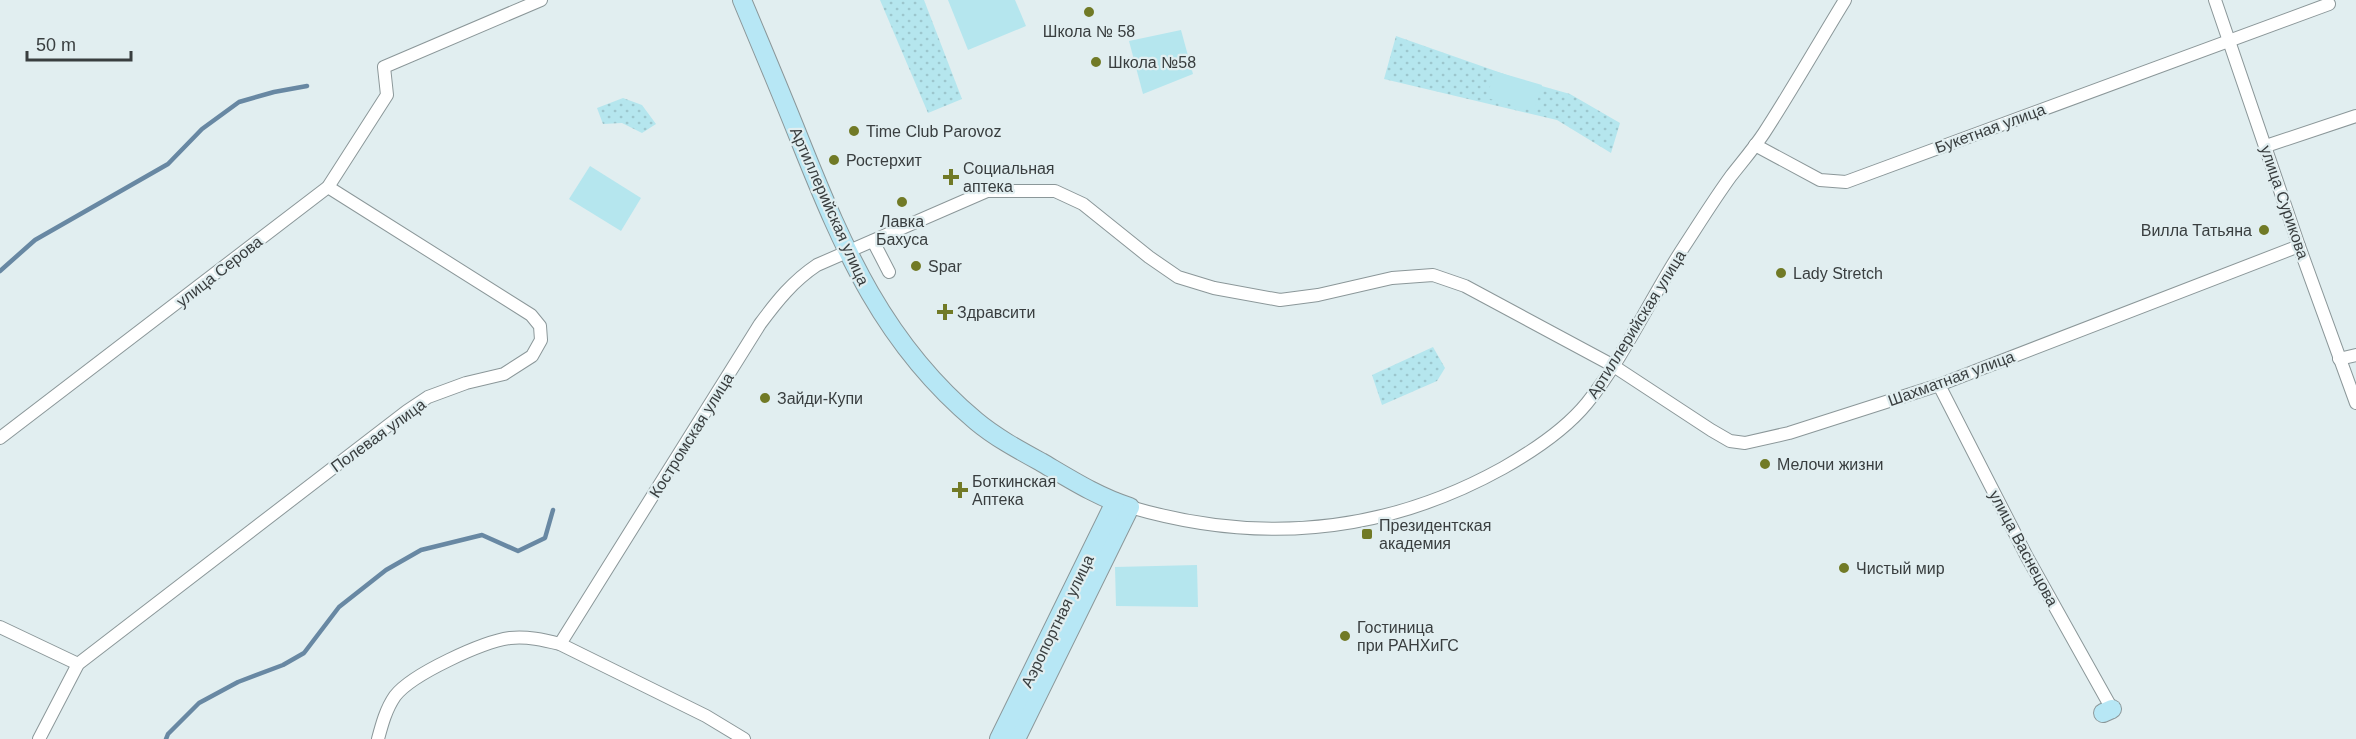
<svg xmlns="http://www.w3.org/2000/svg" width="2356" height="739" font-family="Arial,sans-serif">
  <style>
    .green { fill: url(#green-dots) }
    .pitch { fill: #b5e6ee }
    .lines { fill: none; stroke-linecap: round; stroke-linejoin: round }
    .stream { stroke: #6888a3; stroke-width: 4.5 }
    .street-casing { stroke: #8b9799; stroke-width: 14 }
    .secondary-casing { stroke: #8b9799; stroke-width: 20 }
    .street { stroke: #fff; stroke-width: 12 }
    .secondary { stroke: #b7e7f5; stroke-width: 18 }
    .poi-dot { fill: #717a26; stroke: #e1eef0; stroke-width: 2 }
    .labels { text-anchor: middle; stroke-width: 4.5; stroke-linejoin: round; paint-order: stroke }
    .poi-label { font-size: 16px; fill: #393e3f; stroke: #e1eef0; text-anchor: start }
    .street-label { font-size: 16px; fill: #393e3f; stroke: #e1eef0 }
  </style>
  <defs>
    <pattern id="green-dots" width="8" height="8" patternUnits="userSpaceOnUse" patternTransform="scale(1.5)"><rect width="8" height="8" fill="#b5e6ee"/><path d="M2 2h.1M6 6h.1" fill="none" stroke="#9cc6cd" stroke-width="1.8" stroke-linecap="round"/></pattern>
  </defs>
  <rect width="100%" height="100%" fill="#e1eef0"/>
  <g class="green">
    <path d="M880,0H924L962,99L928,113Z"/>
    <path d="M1396,36L1524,81L1570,94L1620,123L1611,153L1557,120L1384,79Z"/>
    <path d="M623,98L642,105L656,124L642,133L622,123L603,124L597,108Z"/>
    <path d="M1433,347L1445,368L1437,381L1382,405L1372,375Z"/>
  </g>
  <g class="pitch">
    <path d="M948,0H1015L1026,26L968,50Z"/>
    <path d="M1181,30L1193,74L1143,94L1129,41Z"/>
    <path d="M1494,71L1542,85L1534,111L1487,98Z"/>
    <path d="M590,166L641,198L621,231L569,199Z"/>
    <path d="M1197,565L1198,607L1116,606L1115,567Z"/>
  </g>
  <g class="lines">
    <g class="stream">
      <path d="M0,271L35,240L168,164L202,129L239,102L274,92L307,86"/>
      <path d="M166,739L168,734L199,703L238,682L283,665L304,653L339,607L386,570L421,550L482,535L518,551L545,538L553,510"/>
    </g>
    <g class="street-casing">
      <g id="street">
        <path d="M2215,0L2299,246L2356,403"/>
        <path d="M1755,145L1820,180L1846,182L2329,4"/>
        <path d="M2266,146L2356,116"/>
        <path d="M873,241L889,272"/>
        <path d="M2339,359L2356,355"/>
        <path d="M1939,385L2027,557L2112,709"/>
        <path d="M0,438L328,187L387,95L384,67L541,0"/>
        <path d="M1130,507C1259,545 1384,534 1503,468C1533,451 1565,430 1587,403C1625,356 1652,295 1685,245C1700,222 1715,198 1731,176C1742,162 1754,148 1764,133C1792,90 1818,44 1845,0"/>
        <path d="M0,627L78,664"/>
        <path d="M560,644L760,324C777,301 793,281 817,265L987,191H1055L1083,204L1149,257L1178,277L1214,288L1280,300L1318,295L1392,278L1433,275L1465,286L1612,365L1711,430L1730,441L1745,443L1789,433L1939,385L2299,246"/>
        <path d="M39,739L78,664L407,411L428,397L466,383L504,374L532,356L541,340L540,326L531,315L328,187"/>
        <path d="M378,739C382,724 386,709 395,696C412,674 482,642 510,638C527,636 544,640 560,644L706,716L744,739"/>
      </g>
    </g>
    <g class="secondary-casing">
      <g id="secondary">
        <path d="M742,0C762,48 782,95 801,143C844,250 884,344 976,421C995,437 1019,450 1041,462C1070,479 1098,497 1130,507L1016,739"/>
        <path d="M2103,713L2112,709"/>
        <path d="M999,739L1115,502"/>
      </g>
    </g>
    <use href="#street" class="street"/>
    <use href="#secondary" class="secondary"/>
  </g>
  <g class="poi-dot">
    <circle cx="1089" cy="12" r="6"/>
    <circle cx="1096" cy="62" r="6"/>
    <circle cx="854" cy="131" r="6"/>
    <circle cx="834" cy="160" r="6"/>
    <path d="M948 168h6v6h6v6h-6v6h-6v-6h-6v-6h6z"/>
    <circle cx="902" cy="202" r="6"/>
    <circle cx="2264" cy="230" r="6"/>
    <circle cx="916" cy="266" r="6"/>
    <circle cx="1781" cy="273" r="6"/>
    <path d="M942 303h6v6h6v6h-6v6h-6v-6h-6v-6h6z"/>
    <circle cx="765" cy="398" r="6"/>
    <circle cx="1765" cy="464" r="6"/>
    <path d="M957 481h6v6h6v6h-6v6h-6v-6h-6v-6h6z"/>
    <rect x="1361" y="528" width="12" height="12" rx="3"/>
    <circle cx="1844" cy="568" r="6"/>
    <circle cx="1345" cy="636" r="6"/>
  </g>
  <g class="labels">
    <g class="poi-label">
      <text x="1089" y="37" text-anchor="middle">Школа № 58</text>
      <text x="1108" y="68">Школа №58</text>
      <text x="866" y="137">Time Club Parovoz</text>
      <text x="846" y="166">Ростерхит</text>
      <text x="963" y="174">Социальная<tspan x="963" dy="18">аптека</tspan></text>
      <text x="902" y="227" text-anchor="middle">Лавка<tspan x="902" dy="18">Бахуса</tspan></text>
      <text x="2252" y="236" text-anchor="end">Вилла Татьяна</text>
      <text x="928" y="272">Spar</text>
      <text x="1793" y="279">Lady Stretch</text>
      <text x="957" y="318">Здравсити</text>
      <text x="777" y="404">Зайди-Купи</text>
      <text x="1777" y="470">Мелочи жизни</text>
      <text x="972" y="487">Боткинская<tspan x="972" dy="18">Аптека</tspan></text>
      <text x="1379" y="531">Президентская<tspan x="1379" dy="18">академия</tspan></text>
      <text x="1856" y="574">Чистый мир</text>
      <text x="1357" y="633">Гостиница<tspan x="1357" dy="18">при РАНХиГС</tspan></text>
    </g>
    <g class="street-label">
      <text transform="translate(1990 128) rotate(-20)" y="6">Букетная улица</text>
      <text transform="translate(2285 202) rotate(71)" y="6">улица Сурикова</text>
      <text transform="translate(830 206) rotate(66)" y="6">Артиллерийская улица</text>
      <text transform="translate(219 271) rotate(-38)" y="6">улица Серова</text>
      <text transform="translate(1636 324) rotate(-58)" y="6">Артиллерийская улица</text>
      <text transform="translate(1951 378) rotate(-20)" y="6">Шахматная улица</text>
      <text transform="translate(378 435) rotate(-36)" y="6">Полевая улица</text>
      <text transform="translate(691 435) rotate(-58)" y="6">Костромская улица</text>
      <text transform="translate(2024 548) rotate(62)" y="6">улица Васнецова</text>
      <text transform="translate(1057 621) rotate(-64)" y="6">Аэропортная улица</text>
    </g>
  </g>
  <path d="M27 51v9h104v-9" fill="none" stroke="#393e3f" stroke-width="3"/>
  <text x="36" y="51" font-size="18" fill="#393e3f" stroke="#e1eef0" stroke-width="4.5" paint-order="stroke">50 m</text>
</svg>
